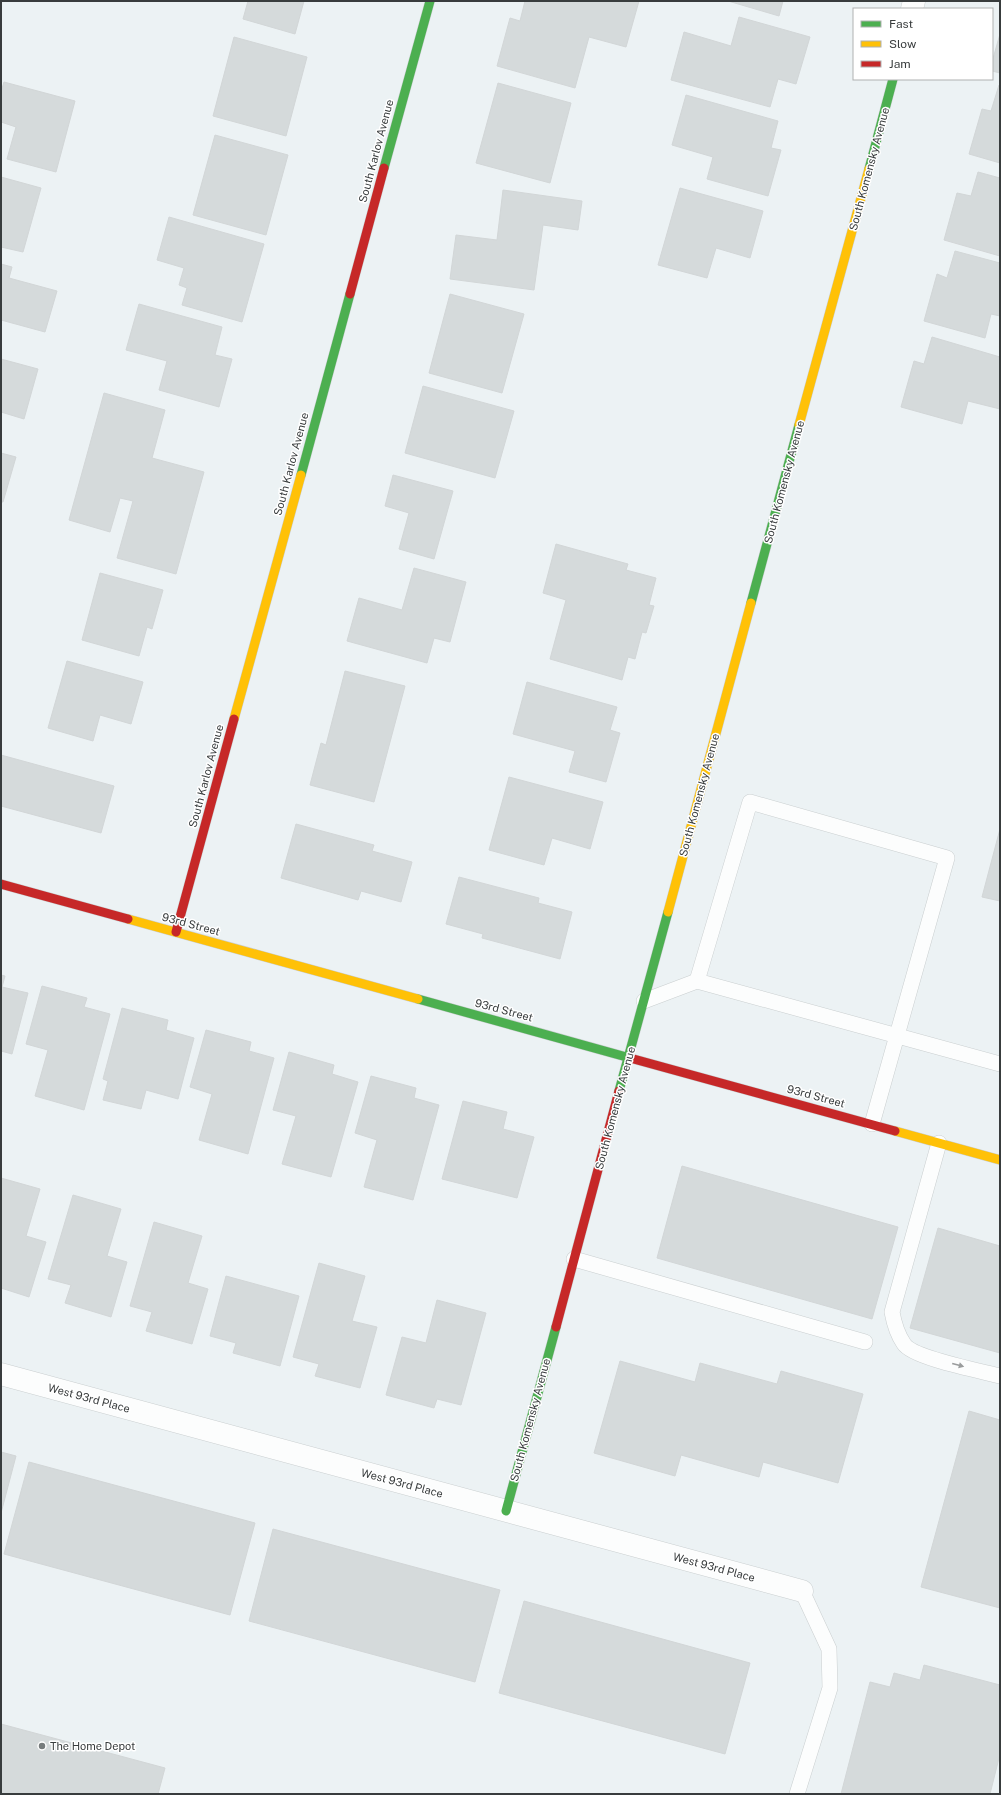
<svg xmlns="http://www.w3.org/2000/svg" width="1001" height="1795" font-family="'Public Sans',sans-serif">
  <style>
    .building { fill: #d5dadb; stroke: #d2d6d7 }
    .lines { fill: none; stroke-linecap: round; stroke-linejoin: round }
    .lane-casing { stroke: #cacfd0; stroke-width: 16 }
    .street-casing { stroke: #cacfd0; stroke-width: 23 }
    .fast-casing { stroke: #cacfd0; stroke-width: 10 }
    .slow-casing { stroke: #cacfd0; stroke-width: 10 }
    .jam-casing { stroke: #cacfd0; stroke-width: 10 }
    .lane { stroke: #fcfdfd; stroke-width: 15 }
    .street { stroke: #fcfdfd; stroke-width: 22 }
    .fast { stroke: #4caf50; stroke-width: 9 }
    .slow { stroke: #ffc107; stroke-width: 9 }
    .jam { stroke: #c62828; stroke-width: 9 }
    .oneway { fill: #9a9c9d }
    .poi-dot { fill: #777c7d; stroke: #fff; stroke-width: 1.5 }
    .labels { text-anchor: middle; stroke-width: 3; stroke-linejoin: round; paint-order: stroke }
    .street-label { font-size: 11px; fill: #383c3d; stroke: #fff }
    .poi-label { font-size: 11px; fill: #383c3d; stroke: #fff; text-anchor: start }
  </style>
  <rect width="100%" height="100%" fill="#ecf2f4"/>
  <g class="building">
    <path d="M248,1H304L295,34L243,19Z"/>
    <path d="M525,1H639L626,47L589,37L575,88L497,66L510,18L520,21Z"/>
    <path d="M728,1H783L779,16Z"/>
    <path d="M739,17L810,37L796,84L778,79L770,107L671,80L684,32L731,46Z"/>
    <path d="M1000,34V73L992,71V62Z"/>
    <path d="M234,37L307,57L286,136L213,116Z"/>
    <path d="M4,82L75,101L56,172L7,159L16,127L1,122V92Z"/>
    <path d="M498,83L571,103L550,183L476,163Z"/>
    <path d="M999,85H1000V163L969,154L982,109L991,111Z"/>
    <path d="M686,95L778,121L771,148L781,150L768,196L707,179L713,157L672,145Z"/>
    <path d="M215,135L288,155L266,235L193,215Z"/>
    <path d="M978,172L1000,178V256L944,240L957,193L971,196Z"/>
    <path d="M1,177L41,188L23,252L1,247Z"/>
    <path d="M680,188L763,211L750,258L716,248L707,278L658,265Z"/>
    <path d="M503,190L582,201L578,230L543,225L534,290L450,279L456,235L497,240Z"/>
    <path d="M169,217L264,244L242,322L182,305L187,288L179,285L184,268L157,260Z"/>
    <path d="M955,251L1000,263V316L991,314L985,338L924,321L937,274L947,278Z"/>
    <path d="M1,264L12,267L9,278L57,291L45,332L1,320Z"/>
    <path d="M450,294L524,314L502,393L429,373Z"/>
    <path d="M139,304L222,327L215,355L232,359L219,407L159,390L167,361L126,350Z"/>
    <path d="M932,337L1000,357V409L968,401L962,424L901,407L914,361L924,364Z"/>
    <path d="M1,359L38,369L24,419L1,412Z"/>
    <path d="M423,386L514,411L495,478L405,453Z"/>
    <path d="M104,393L165,410L152,458L204,472L176,574L117,558L133,501L120,498L110,532L69,520Z"/>
    <path d="M1,453L16,457L3,502H1Z"/>
    <path d="M393,475L453,491L434,559L399,549L409,513L385,506Z"/>
    <path d="M556,544L628,564L626,570L656,578L649,605L654,606L646,633L642,632L635,659L628,657L622,680L550,659L566,600L543,593Z"/>
    <path d="M414,568L466,582L450,642L434,638L427,663L347,641L359,598L402,610Z"/>
    <path d="M100,573L163,590L152,629L147,627L139,656L82,640Z"/>
    <path d="M67,661L143,682L131,724L100,715L93,741L48,728Z"/>
    <path d="M345,671L405,686L374,802L310,785L321,743L326,745Z"/>
    <path d="M527,682L617,707L610,730L620,733L606,782L569,772L575,751L513,734Z"/>
    <path d="M1,755L114,786L101,833L1,806Z"/>
    <path d="M509,777L603,802L590,849L552,838L544,865L489,850Z"/>
    <path d="M296,824L374,845L372,851L412,862L401,902L361,891L358,900L281,878Z"/>
    <path d="M1000,829V901L982,897Z"/>
    <path d="M459,877L539,898L538,903L572,912L560,959L482,938L483,934L446,924Z"/>
    <path d="M1,975L5,976L2,987L28,993L12,1054L1,1051Z"/>
    <path d="M42,986L87,998L84,1007L110,1014L84,1110L35,1096L48,1050L26,1044Z"/>
    <path d="M122,1008L168,1020L166,1030L194,1038L178,1099L146,1090L141,1109L103,1100L108,1081L103,1079Z"/>
    <path d="M206,1030L251,1042L249,1051L274,1058L248,1154L199,1140L212,1094L190,1087Z"/>
    <path d="M289,1052L334,1065L332,1074L358,1082L331,1177L282,1164L296,1116L273,1110Z"/>
    <path d="M371,1076L416,1088L414,1098L439,1105L413,1200L364,1187L377,1140L355,1133Z"/>
    <path d="M463,1101L507,1112L503,1129L534,1137L517,1198L442,1179Z"/>
    <path d="M682,1166L898,1227L872,1319L657,1258Z"/>
    <path d="M1,1178L40,1189L26,1236L46,1242L29,1297L1,1288Z"/>
    <path d="M73,1195L121,1209L107,1256L127,1262L111,1317L65,1303L71,1285L48,1279Z"/>
    <path d="M154,1222L202,1236L188,1283L208,1289L192,1344L146,1331L152,1312L130,1306Z"/>
    <path d="M938,1228L1000,1246V1353L910,1328Z"/>
    <path d="M319,1263L365,1276L352,1321L377,1327L360,1388L315,1376L319,1364L293,1357Z"/>
    <path d="M226,1276L299,1296L280,1366L233,1353L236,1343L210,1336Z"/>
    <path d="M437,1300L486,1313L461,1405L437,1399L434,1408L386,1395L402,1337L426,1343Z"/>
    <path d="M620,1361L695,1382L700,1363L777,1384L781,1371L863,1394L838,1483L763,1462L759,1477L681,1455L675,1476L594,1453Z"/>
    <path d="M969,1411L1000,1420V1608L921,1587Z"/>
    <path d="M1,1452L16,1456L1,1513Z"/>
    <path d="M29,1462L255,1523L230,1615L4,1554Z"/>
    <path d="M273,1529L500,1590L475,1682L249,1621Z"/>
    <path d="M524,1601L750,1663L725,1754L499,1693Z"/>
    <path d="M924,1665L1000,1685V1754L990,1794H841L870,1682L890,1687L894,1673L920,1680Z"/>
    <path d="M1,1724L165,1768L158,1794H1Z"/>
  </g>
  <g class="lines">
    <g class="lane-casing">
      <g id="lane">
        <path d="M697,981L750,802L947,858L872,1124"/>
        <path d="M644,1001L697,981L1000,1064"/>
        <path d="M939,1143L892,1312C894,1323 897,1334 904,1344C913,1358 981,1371 1000,1376"/>
        <path d="M574,1259L865,1342"/>
        <path d="M797,1794L830,1688L829,1649L802,1591"/>
      </g>
    </g>
    <g class="street-casing">
      <g id="street">
        <path d="M912,9L914,1"/>
        <path d="M1,1374L802,1591"/>
      </g>
    </g>
    <g class="fast-casing">
      <g id="fast">
        <path d="M384,168L430,1"/>
        <path d="M869,169L893,79"/>
        <path d="M301,475L350,294"/>
        <path d="M751,603L799,425"/>
        <path d="M418,999L630,1058"/>
        <path d="M619,1091L668,912"/>
        <path d="M506,1511L556,1327"/>
      </g>
    </g>
    <g class="slow-casing">
      <g id="slow">
        <path d="M799,425L869,169"/>
        <path d="M234,719L301,475"/>
        <path d="M668,912L751,603"/>
        <path d="M128,919L418,999"/>
        <path d="M895,1131L1000,1160"/>
      </g>
    </g>
    <g class="jam-casing">
      <g id="jam">
        <path d="M350,294L384,168"/>
        <path d="M1,884L128,919"/>
        <path d="M176,932L234,719"/>
        <path d="M630,1058L895,1131"/>
        <path d="M556,1327L619,1091"/>
      </g>
    </g>
    <use href="#lane" class="lane"/>
    <use href="#street" class="street"/>
    <use href="#fast" class="fast"/>
    <use href="#slow" class="slow"/>
    <use href="#jam" class="jam"/>
  </g>
  <defs><path id="oneway-solid" d="M-6-.8H1V-3.2L6.5 0L1 3.2V.8H-6Z"/></defs>
  <use class="oneway" href="#oneway-solid" transform="translate(958 1365) rotate(15)"/>
  <circle class="poi-dot" cx="42" cy="1746" r="4"/>
  <g class="labels">
    <g class="street-label">
      <text transform="translate(376 151) rotate(-75)" y="4">South Karlov Avenue</text>
      <text transform="translate(869 169) rotate(-75)" y="4">South Komensky Avenue</text>
      <text transform="translate(291 464) rotate(-75)" y="4">South Karlov Avenue</text>
      <text transform="translate(784 482) rotate(-75)" y="4">South Komensky Avenue</text>
      <text transform="translate(206 776) rotate(-75)" y="4">South Karlov Avenue</text>
      <text transform="translate(699 795) rotate(-75)" y="4">South Komensky Avenue</text>
      <text transform="translate(191 924) rotate(15)" y="4">93rd Street</text>
      <text transform="translate(504 1010) rotate(15)" y="4">93rd Street</text>
      <text transform="translate(816 1096) rotate(15)" y="4">93rd Street</text>
      <text transform="translate(615 1108) rotate(-75)" y="4">South Komensky Avenue</text>
      <text transform="translate(89 1398) rotate(15)" y="4">West 93rd Place</text>
      <text transform="translate(530 1420) rotate(-75)" y="4">South Komensky Avenue</text>
      <text transform="translate(402 1483) rotate(15)" y="4">West 93rd Place</text>
      <text transform="translate(714 1567) rotate(15)" y="4">West 93rd Place</text>
    </g>
    <g class="poi-label">
      <text x="50" y="1750">The Home Depot</text>
    </g>
  </g>
  <rect width="1001" height="1795" fill="none" stroke="#383c3d" stroke-width="4"/>
  <rect x="853" y="8" width="140" height="72" fill="#ffffff" stroke="#afb1b1"/>
  <rect x="861" y="21" width="20" height="6" fill="#4caf50" stroke="#afb1b1"/>
  <text x="889" y="28" font-size="12" fill="#383c3d">Fast</text>
  <rect x="861" y="41" width="20" height="6" fill="#ffc107" stroke="#afb1b1"/>
  <text x="889" y="48" font-size="12" fill="#383c3d">Slow</text>
  <rect x="861" y="61" width="20" height="6" fill="#c62828" stroke="#afb1b1"/>
  <text x="889" y="68" font-size="12" fill="#383c3d">Jam</text>
</svg>
